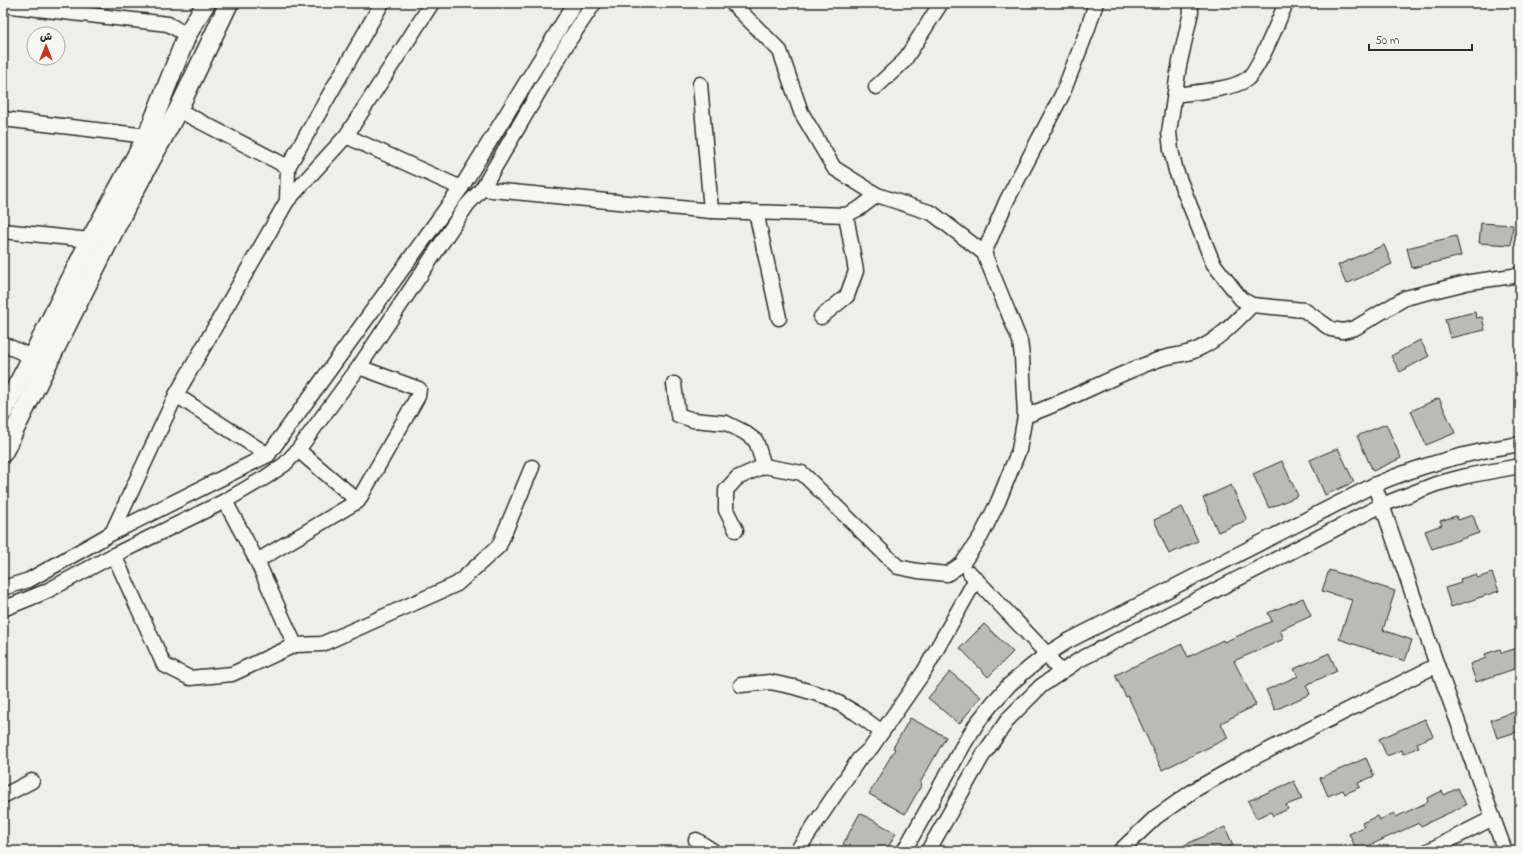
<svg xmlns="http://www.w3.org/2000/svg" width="1523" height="854" font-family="'Indie Flower','Playpen Sans Arabic',sans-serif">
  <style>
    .building { fill: #babab7; stroke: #2b2b2b }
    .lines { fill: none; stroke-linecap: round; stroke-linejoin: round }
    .minor-casing { stroke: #2b2b2b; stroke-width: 17 }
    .major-casing { stroke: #2b2b2b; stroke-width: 21 }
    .minor { stroke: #f6f6f2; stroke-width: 14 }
    .major { stroke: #f6f6f2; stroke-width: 18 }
  </style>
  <rect width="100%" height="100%" fill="#eeeeea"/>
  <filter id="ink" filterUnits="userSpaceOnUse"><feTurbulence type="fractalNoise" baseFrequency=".025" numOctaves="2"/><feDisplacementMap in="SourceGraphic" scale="8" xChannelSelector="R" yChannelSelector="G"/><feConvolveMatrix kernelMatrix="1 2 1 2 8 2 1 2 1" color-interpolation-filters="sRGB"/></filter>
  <g filter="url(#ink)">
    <g class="building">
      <path d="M1481,223L1513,225L1511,245L1479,243Z"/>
      <path d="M1456,236L1461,256L1412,268L1407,248Z"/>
      <path d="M1384,245L1392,264L1346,284L1338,265Z"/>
      <path d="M1475,312L1476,318L1482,317L1485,330L1450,338L1445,319Z"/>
      <path d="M1420,340L1429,356L1400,372L1391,356Z"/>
      <path d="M1439,398L1455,433L1426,445L1411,411Z"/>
      <path d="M1386,424L1401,458L1373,471L1357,436Z"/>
      <path d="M1338,448L1354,482L1325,495L1310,460Z"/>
      <path d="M1282,461L1298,496L1269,508L1253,474Z"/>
      <path d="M1231,485L1247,520L1218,532L1203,498Z"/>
      <path d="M1182,507L1198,541L1169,554L1154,520Z"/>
      <path d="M1473,515L1479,533L1432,549L1425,531L1442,525L1440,521L1456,516L1458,520Z"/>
      <path d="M1329,570L1395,591L1383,630L1412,640L1405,661L1339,639L1352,600L1322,591Z"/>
      <path d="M1492,573L1499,591L1451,607L1445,588L1461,583L1460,579L1476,574L1477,578Z"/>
      <path d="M1303,598L1311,616L1280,630L1284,639L1234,661L1256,705L1221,723L1228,738L1162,770L1128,696L1126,697L1115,675L1182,644L1188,657L1223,640L1224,642L1272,621L1268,613Z"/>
      <path d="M984,624L1013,652L988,677L960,648Z"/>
      <path d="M1517,648L1520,657V667L1476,682L1470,664L1486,658L1485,654L1500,649L1502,653Z"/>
      <path d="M1329,653L1337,671L1306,685L1310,694L1275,710L1266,690L1298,676L1294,669Z"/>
      <path d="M950,672L981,697L959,724L928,698Z"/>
      <path d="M1520,710V731L1497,738L1491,720Z"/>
      <path d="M910,718L946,737L920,783L922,784L905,814L869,794L895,749L893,748Z"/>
      <path d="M1425,719L1433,736L1417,743L1419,747L1403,754L1402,750L1387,756L1379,739Z"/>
      <path d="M1366,758L1374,776L1358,783L1360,787L1345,794L1343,790L1328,796L1320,778Z"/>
      <path d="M1294,781L1302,799L1286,805L1288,809L1273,816L1271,812L1256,818L1248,801Z"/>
      <path d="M1458,788L1466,805L1421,826L1419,823L1357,851L1349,834L1364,827L1362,823L1377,816L1379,820L1394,813L1396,817L1428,802L1427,798L1442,791L1444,795Z"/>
      <path d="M860,813L896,833L886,851H856L843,844Z"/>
      <path d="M1225,827L1233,845L1220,851H1171Z"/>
    </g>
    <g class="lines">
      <g class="minor-casing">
        <g id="minor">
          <path d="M1190,3L1191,12L1179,66L1169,132L1171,150L1176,171L1213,263L1241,299L1252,305L1304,310L1331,329L1343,331L1355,328L1405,298L1470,282L1520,275"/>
          <path d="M3,5L168,24L187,35"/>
          <path d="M700,84L711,211"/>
          <path d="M876,87L904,61L941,3"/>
          <path d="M1175,95C1194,92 1232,90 1247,79C1259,70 1279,19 1286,3"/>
          <path d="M178,110L288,167"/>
          <path d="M3,119L147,136"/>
          <path d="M346,136L461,188"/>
          <path d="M482,189L711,211L846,215L860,208L877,195"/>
          <path d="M287,201L346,136L432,3"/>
          <path d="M756,212L779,318"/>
          <path d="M3,231L90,240"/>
          <path d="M984,253L1007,200L1062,95L1087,31L1096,3"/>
          <path d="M821,317L847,296L856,271L846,215"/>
          <path d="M3,344L32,357"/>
          <path d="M674,384L678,415L693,420L726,423L744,432L756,441L764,466L802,473L898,567L918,571L947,574L962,564L981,536L998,502L1019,450L1025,416L1022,357L1020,341L984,253L932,213L877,195L834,168L801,112L780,51L732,3"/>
          <path d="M176,395L268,455"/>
          <path d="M1025,416C1071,400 1114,375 1160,359C1172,355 1187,355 1198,349C1220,339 1236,321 1252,305"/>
          <path d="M298,450L358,501"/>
          <path d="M1374,485L1382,505L1437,665L1505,851"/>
          <path d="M736,530L726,510V490L737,478L764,466"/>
          <path d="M112,533L176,395L287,201L288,167L382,3"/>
          <path d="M114,555L164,665L190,678L232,674L295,645L257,561L225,501"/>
          <path d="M257,561L358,501L418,396L419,389L359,367"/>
          <path d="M970,573L1047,654L1060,672"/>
          <path d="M3,588L29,580L112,533L268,455L461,188L575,3"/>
          <path d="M3,609L45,592L114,555L225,501L266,477L285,464L298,450L359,367L467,205L482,189L568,42L594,3"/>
          <path d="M295,645L322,644L457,584L499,546L532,467"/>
          <path d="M741,685L770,682L794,687L828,697L856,713L882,732"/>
          <path d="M3,796L32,781"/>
          <path d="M696,840L713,851"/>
          <path d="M797,851L859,759L871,748L925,670L976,579"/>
          <path d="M904,851L964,744L977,723L992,704L1009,685L1028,669L1047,654L1068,641L1374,485C1421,465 1469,452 1520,444"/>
          <path d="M928,851L983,755L1009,718L1041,686L1079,660L1382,505L1436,484L1466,476L1520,466"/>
          <path d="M1120,851L1156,817L1196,789L1239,765L1437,665"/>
          <path d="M1428,851L1493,818"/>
        </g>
      </g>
      <g class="major-casing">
        <g id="major">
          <path d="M3,412L32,357L90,240L147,136L187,35L206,3"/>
          <path d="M3,453L128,203L178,110L229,3"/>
        </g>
      </g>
      <use href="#minor" class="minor"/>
      <use href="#major" class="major"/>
    </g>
  </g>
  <rect width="1523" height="854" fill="none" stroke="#f6f6f2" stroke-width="16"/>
  <rect x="8" y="8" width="1507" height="838" fill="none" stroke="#2b2b2b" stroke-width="1.5" filter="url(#ink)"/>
  <g transform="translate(46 46)"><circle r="19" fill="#f6f6f2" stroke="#a5a5a2"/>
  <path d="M0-3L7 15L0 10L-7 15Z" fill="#c8321e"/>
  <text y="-6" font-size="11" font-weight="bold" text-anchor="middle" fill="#2b2b2b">ش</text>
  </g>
  <path d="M1369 44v6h103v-6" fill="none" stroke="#2b2b2b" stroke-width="2"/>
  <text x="1375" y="44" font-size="12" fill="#2b2b2b" stroke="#f6f6f2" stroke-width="3" paint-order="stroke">50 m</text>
</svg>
